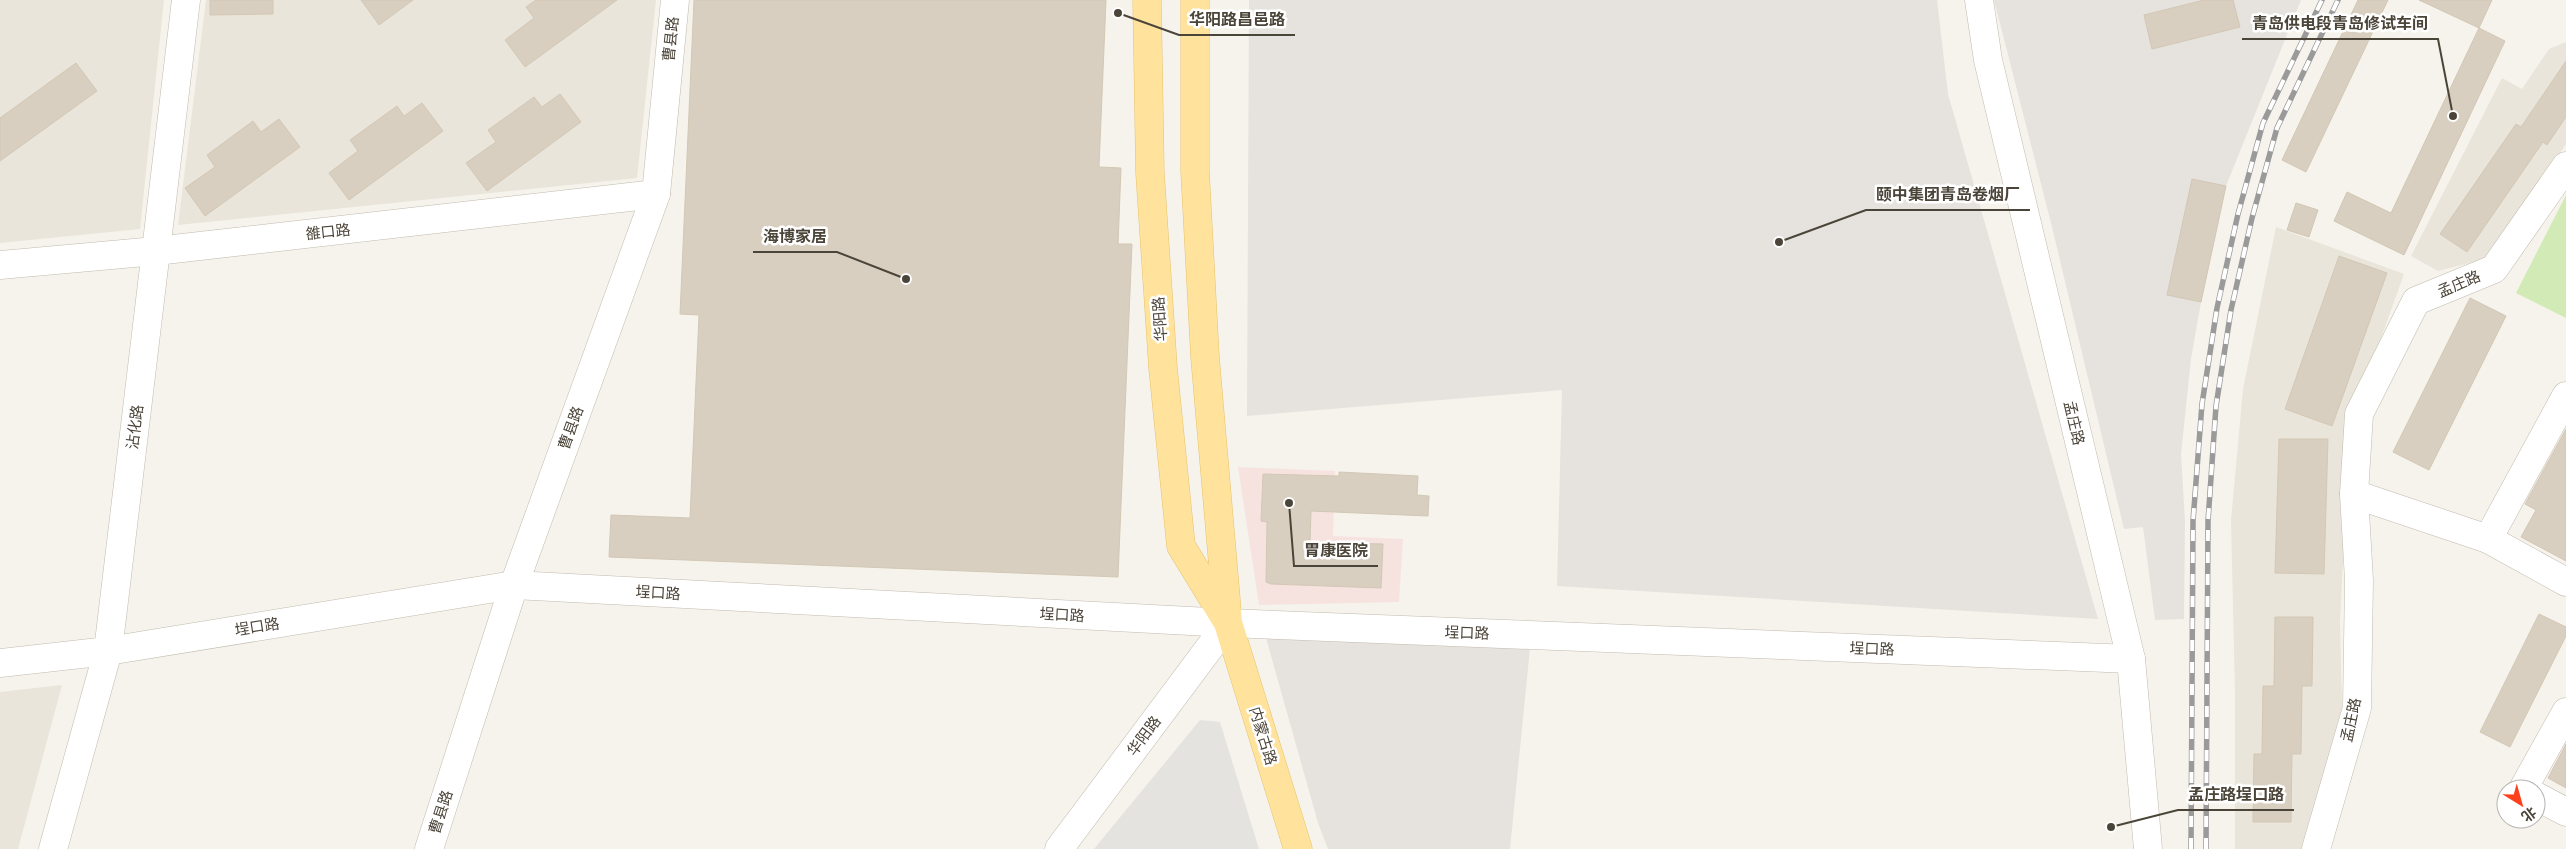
<svg xmlns="http://www.w3.org/2000/svg" width="2566" height="849" font-family="'Sofia Sans Condensed','Noto Sans SC',sans-serif">
  <style>
    .residential { fill: #eae5da }
    .industrial { fill: #e6e2dd }
    .medical { fill: #f6e3e0 }
    .green { fill: #d2eab5 }
    .parking { fill: #e5e3e0 }
    .building { fill: #d8cfc1; stroke: #d3c7b4 }
    .lines { fill: none; stroke-linecap: round; stroke-linejoin: round }
    .minor-casing { stroke: #c2bbae; stroke-width: 29 }
    .major-casing { stroke: #e6c16a; stroke-width: 29 }
    .minor { stroke: #fff; stroke-width: 28 }
    .major { stroke: #ffe39c; stroke-width: 28 }
    .rail-casing { stroke: #9a9a9a; stroke-width: 5.5 }
    .rail { stroke: #fff; stroke-width: 4; stroke-dasharray: 11; stroke-linecap: butt }
    .labels { text-anchor: middle; stroke-width: 5; stroke-linejoin: round; paint-order: stroke }
    .street-label { font-size: 15px; fill: #4b4439; stroke: #fff }
    .leader { fill: none; stroke: #4b4439; stroke-width: 2 }
    .callout-dot { fill: #4b4439; stroke: #fff; stroke-width: 2 }
    .callout-label { font-size: 16px; text-anchor: middle; font-weight: bold; fill: #4b4439; stroke: #fff; stroke-width: 5; stroke-linejoin: round; paint-order: stroke }
  </style>
  <rect width="100%" height="100%" fill="#f6f3ec"/>
  <g class="residential">
    <path d="M0,0H164L140,229L0,243Z"/>
    <path d="M206,0H656L637,178L178,225Z"/>
    <path d="M2566,42V144L2485,259L2438,271L2411,256L2502,78L2522,89L2549,49Z"/>
    <path d="M2276,227L2404,274L2350,425L2340,620L2342,709L2308,837L2301,849H2235V692L2231,520L2243,389Z"/>
    <path d="M62,685L18,849H0V692Z"/>
  </g>
  <g class="industrial">
    <path d="M1249,0H1937L1948,94L2098,619L1557,586L1562,390L1247,416Z"/>
    <path d="M1994,0H2301L2226,186L2201,302L2191,359L2181,454L2185,521L2184,619L2155,620L2143,527L2124,529L2052,227Z"/>
    <path d="M1266,638L1530,648L1510,849H1328L1318,823Z"/>
  </g>
  <path class="medical" d="M1238,467L1335,471L1333,536L1403,539L1399,602L1259,605Z"/>
  <path class="green" d="M2566,195V318L2516,293Z"/>
  <path class="parking" d="M1200,720L1220,722L1259,849H1094Z"/>
  <g class="building">
    <path d="M210,0H273V14L210,15Z"/>
    <path d="M361,0H413L379,25Z"/>
    <path d="M536,0H617L525,67L505,40L534,18L526,7Z"/>
    <path d="M694,0H1106L1099,167L1121,168L1118,244H1132L1118,577L609,557L611,515L690,518L699,315L680,314Z"/>
    <path d="M2204,0H2233L2240,27L2152,49L2144,15Z"/>
    <path d="M2358,0H2388L2306,172L2282,160Z"/>
    <path d="M2419,0H2492L2479,28Z"/>
    <path d="M2479,28L2505,41L2404,255L2334,221L2347,192L2391,213Z"/>
    <path d="M2566,61V117L2547,145L2543,142L2467,252L2440,234L2516,124L2521,127Z"/>
    <path d="M76,63L97,91L0,161V118Z"/>
    <path d="M560,94L581,122L487,191L466,163L496,142L488,130L534,97L542,107Z"/>
    <path d="M422,103L443,131L349,200L329,173L358,151L350,140L397,106L404,116Z"/>
    <path d="M279,119L300,147L205,216L185,188L215,167L207,155L253,121L261,132Z"/>
    <path d="M2192,179L2226,186L2201,302L2167,295Z"/>
    <path d="M2296,203L2318,210L2309,237L2287,230Z"/>
    <path d="M2339,256L2387,273L2332,426L2285,409Z"/>
    <path d="M2470,298L2506,316L2429,470L2393,452Z"/>
    <path d="M2566,429V561L2521,537L2536,510L2525,504Z"/>
    <path d="M2279,439H2328L2324,574L2275,573Z"/>
    <path d="M1339,472L1418,476L1417,495L1429,496L1428,516L1311,511L1310,542L1383,544L1381,588L1271,584L1266,582L1267,522L1261,521L1263,474L1339,476Z"/>
    <path d="M2539,614L2566,627V636L2510,747L2480,732Z"/>
    <path d="M2275,617H2313L2312,686H2302L2301,754H2292L2291,822H2253L2254,754H2262L2263,686H2274Z"/>
    <path d="M2566,744V788L2548,778Z"/>
  </g>
  <g class="lines">
    <g class="minor-casing">
      <g id="minor">
        <path d="M1979,0L1988,60L2131,659L2148,849"/>
        <path d="M0,265L156,251L656,194"/>
        <path d="M2566,396L2488,539L2566,582"/>
        <path d="M2354,494L2488,539"/>
        <path d="M0,663L108,651L514,585L1228,623L2131,659"/>
        <path d="M2523,789L2566,712"/>
        <path d="M2536,796L2566,812"/>
        <path d="M53,849L108,651L186,0"/>
        <path d="M429,849L514,585L656,194L675,0"/>
        <path d="M1059,849L1228,623"/>
        <path d="M2316,849L2357,708L2359,580L2354,494L2359,414L2416,301L2494,269L2566,166"/>
      </g>
    </g>
    <g class="major-casing">
      <g id="major">
        <path d="M1147,0L1150,173L1163,368L1181,546L1225,618"/>
        <path d="M1195,0V171L1205,357L1228,623L1298,849"/>
      </g>
    </g>
    <use href="#minor" class="minor"/>
    <use href="#major" class="major"/>
    <g class="rail-casing">
      <g id="rail">
        <path d="M2191,849L2193,521L2202,404L2217,308L2238,214L2263,123L2322,0"/>
        <path d="M2206,849L2208,521L2216,406L2231,310L2252,218L2277,128L2338,0"/>
      </g>
    </g>
    <use href="#rail" class="rail"/>
  </g>
  <g class="labels">
    <g class="street-label">
      <text transform="translate(671 39) rotate(-84)" y="5">曹县路</text>
      <text transform="translate(328 232) rotate(-6)" y="5">雒口路</text>
      <text transform="translate(2459 284) rotate(-23)" y="5">孟庄路</text>
      <text transform="translate(1160 319) rotate(-94)" y="5">华阳路</text>
      <text transform="translate(2074 423) rotate(77)" y="5">孟庄路</text>
      <text transform="translate(135 427) rotate(-83)" y="5">沾化路</text>
      <text transform="translate(571 428) rotate(-70)" y="5">曹县路</text>
      <text transform="translate(658 593) rotate(3)" y="5">埕口路</text>
      <text transform="translate(1062 615) rotate(3)" y="5">埕口路</text>
      <text transform="translate(257 627) rotate(-9)" y="5">埕口路</text>
      <text transform="translate(1467 633) rotate(2)" y="5">埕口路</text>
      <text transform="translate(1872 649) rotate(2)" y="5">埕口路</text>
      <text transform="translate(2351 720) rotate(-78)" y="5">孟庄路</text>
      <text transform="translate(1144 736) rotate(-53)" y="5">华阳路</text>
      <text transform="translate(1263 736) rotate(73)" y="5">内蒙古路</text>
      <text transform="translate(441 812) rotate(-72)" y="5">曹县路</text>
    </g>
  </g>
  <path class="leader" d="M1118 13L1179 35H1295M2453 116L2438 39H2242M1779 242L1866 210H2030M906 279L837 252H753M1289 503L1294 566H1378M2111 827L2178 810H2294"/>
  <g class="callout-dot">
    <circle cx="1118" cy="13" r="5"/>
    <circle cx="2453" cy="116" r="5"/>
    <circle cx="1779" cy="242" r="5"/>
    <circle cx="906" cy="279" r="5"/>
    <circle cx="1289" cy="503" r="5"/>
    <circle cx="2111" cy="827" r="5"/>
  </g>
  <g class="callout-label">
    <text x="1237" y="25">华阳路昌邑路</text>
    <text x="2340" y="29">青岛供电段青岛修试车间</text>
    <text x="1948" y="200">颐中集团青岛卷烟厂</text>
    <text x="795" y="242">海博家居</text>
    <text x="1336" y="556">胃康医院</text>
    <text x="2236" y="800">孟庄路埕口路</text>
  </g>
  <g transform="translate(2521 804) rotate(143)"><circle r="24" fill="#ffffff" stroke="#b7b4b0"/>
  <path d="M0-4L9 19L0 12L-9 19Z" fill="#fc3f1d"/>
  <text y="-8" font-size="14" font-weight="bold" text-anchor="middle" fill="#4b4439">北</text>
  </g>
</svg>
